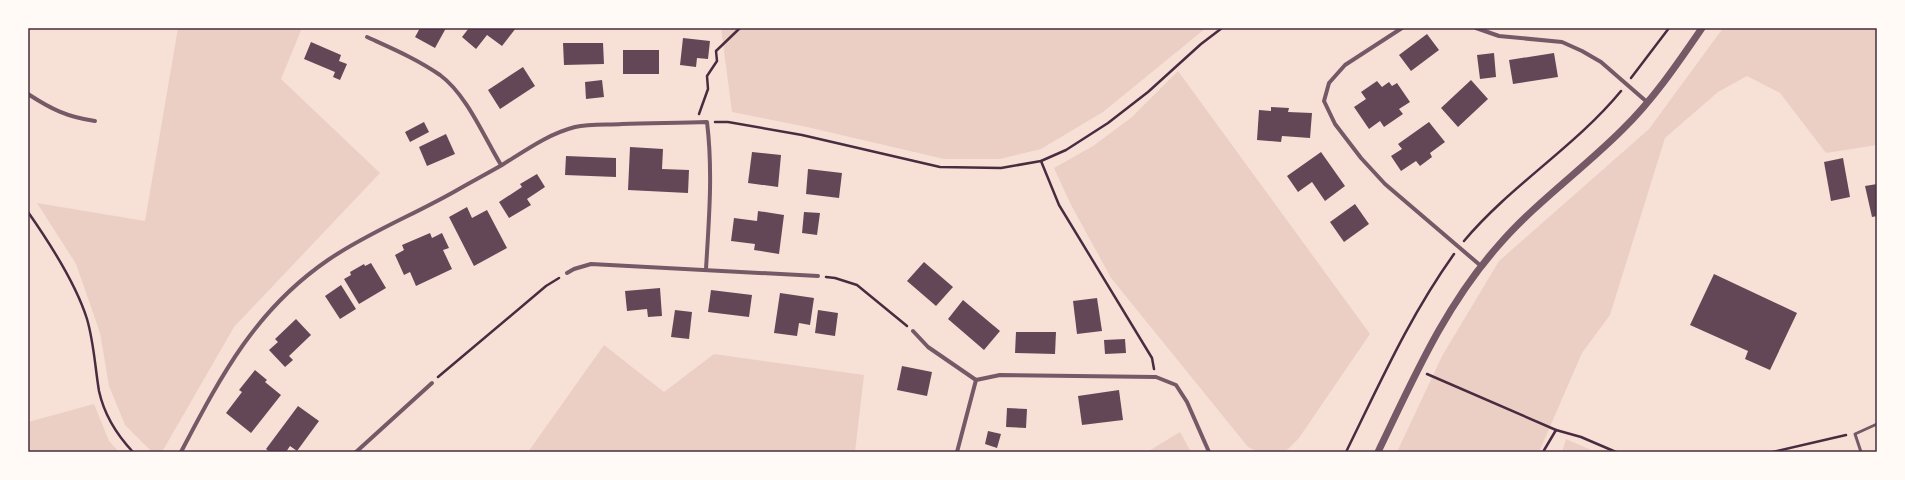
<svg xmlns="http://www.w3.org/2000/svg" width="1905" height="480" font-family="Overpass,sans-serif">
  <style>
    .green { fill: #ebcfc5 }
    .building { fill: #644757 }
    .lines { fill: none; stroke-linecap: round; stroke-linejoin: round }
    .path { stroke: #4a2c40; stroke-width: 2.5 }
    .service { stroke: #755966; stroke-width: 3 }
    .minor { stroke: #755966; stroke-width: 4 }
    .tertiary { stroke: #755966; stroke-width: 7 }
    .neatline { fill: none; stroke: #4a2c40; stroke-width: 1.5 }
  </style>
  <rect width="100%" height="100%" fill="#f7e1d7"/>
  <g class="green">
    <path d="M178,28H302L281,79L380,173L234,327L162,452H152L125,425L109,386L100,333L76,264L37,203L145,221Z"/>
    <path d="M721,28H1206L1103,112L1041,149L1000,159H944L807,127L732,112Z"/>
    <path d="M1723,28H1877V145L1826,153L1780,93L1747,76L1718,92L1665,138L1610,315L1582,353L1539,452H1397L1442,356L1499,261L1649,129Z"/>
    <path d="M1178,71L1370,334L1299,438L1285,452H1258L1248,447L1111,278L1070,203L1054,168L1093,146L1132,117Z"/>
    <path d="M604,345L664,392L714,354L864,375L855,452H528Z"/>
    <path d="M94,404L109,441L119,452H28V422Z"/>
    <path d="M1180,432L1191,452H1147Z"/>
    <path d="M1566,439L1596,452H1562Z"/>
  </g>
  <g class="building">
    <path d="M420,28H446L435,48L415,37Z"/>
    <path d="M469,28H516L502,46L487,35L476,49L462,37Z"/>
    <path d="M1427,34L1439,50L1411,71L1399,55Z"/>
    <path d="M683,38L710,41L708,59L697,58L696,67L680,65Z"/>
    <path d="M311,42L341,55L339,61L347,64L340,80L333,77L335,72L304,59Z"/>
    <path d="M563,43H603L604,64L564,65Z"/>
    <rect x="623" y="50" width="36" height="24"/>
    <path d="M1494,53L1496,77L1480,79L1477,55Z"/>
    <path d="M1554,53L1558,77L1513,84L1509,60Z"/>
    <path d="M523,67L535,86L500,109L488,90Z"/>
    <path d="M602,80L604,97L586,99L585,82Z"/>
    <path d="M1471,80L1488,99L1458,127L1441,108Z"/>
    <path d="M1377,81L1382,87L1389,82L1392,86L1397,83L1410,102L1399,109L1403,114L1384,127L1380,121L1369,129L1354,107L1366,99L1361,92Z"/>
    <path d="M1271,107L1289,108L1288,112L1312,113L1310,138L1282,136L1281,142L1257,140L1259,110L1271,111Z"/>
    <path d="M424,122L429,132L410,142L405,132Z"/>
    <path d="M1429,122L1445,142L1430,153L1432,157L1420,166L1416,161L1401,171L1391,156L1402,149L1398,144Z"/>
    <path d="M446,134L455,154L427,166L419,147Z"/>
    <path d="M630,147L663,149L662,169L689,170L688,193L628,190Z"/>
    <path d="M752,152L781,155L778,187L748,183Z"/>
    <path d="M1321,152L1345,186L1325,201L1312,182L1298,192L1287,176Z"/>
    <path d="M566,156L616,158V177L565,175Z"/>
    <path d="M1843,158L1850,197L1831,201L1824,162Z"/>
    <path d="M808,169L842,173L839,198L806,194Z"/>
    <path d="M537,174L545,187L527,199L531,205L509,218L499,202L522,187L520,184Z"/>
    <path d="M1877,184V216L1872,217L1865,186Z"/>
    <path d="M1355,204L1369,224L1344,242L1330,222Z"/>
    <path d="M467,207L472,218L487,210L507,248L474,266L449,217Z"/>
    <path d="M758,211L784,215L779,254L754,250L755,244L731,241L734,218L757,221Z"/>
    <path d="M804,212L820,213L817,235L802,233Z"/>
    <path d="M430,233L432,238L442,233L449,248L443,250L452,269L416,286L410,272L404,275L395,255L404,250L402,245Z"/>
    <path d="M924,262L953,287L936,306L907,281Z"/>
    <path d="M371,263L386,288L359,304L344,279L351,275L350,272L364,264L365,266Z"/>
    <path d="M1714,274L1797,313L1770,370L1745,359L1748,351L1690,325Z"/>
    <path d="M341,285L356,309L340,319L325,296Z"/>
    <path d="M660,288L662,316L648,317L647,309L627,311L625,291Z"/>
    <path d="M711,290L752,295L749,317L708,312Z"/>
    <path d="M780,293L814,298L810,325L799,323L797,336L774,333Z"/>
    <path d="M1097,298L1102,331L1077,334L1073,301Z"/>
    <path d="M963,300L1000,331L984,350L948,319Z"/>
    <path d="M675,310L692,312L689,339L671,337Z"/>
    <path d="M818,310L838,313L835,336L815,333Z"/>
    <path d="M296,319L311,335L289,356L293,360L285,367L269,350L278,342L275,339Z"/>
    <path d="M1016,332H1056L1055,354L1015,353Z"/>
    <path d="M1125,339L1126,353L1105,354L1104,340Z"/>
    <path d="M902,366L932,372L927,396L897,390Z"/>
    <path d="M255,370L267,380L265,382L281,395L251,433L226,413L242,392L239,390Z"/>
    <path d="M1119,390L1123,420L1082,425L1078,396Z"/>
    <path d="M298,406L319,421L297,451L290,446L286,452H270L266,449Z"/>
    <path d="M1007,408L1027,409L1026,428L1006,427Z"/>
    <path d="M988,431L1001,434L997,448L985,444Z"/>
  </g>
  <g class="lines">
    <g class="path">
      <path d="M1631,78L1669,28"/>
      <path d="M699,114L708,89L707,76L717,61L716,51L740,28"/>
      <path d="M715,122H728L802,135L940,167L1001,168L1041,161L1066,150L1108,123L1148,92L1201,44L1222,28"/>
      <path d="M1041,161L1059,205L1152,358L1154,369"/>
      <path d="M28,212C49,242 76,284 87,319C94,343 95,367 99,391C104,414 117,435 133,452"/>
      <path d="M1464,241C1511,185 1575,147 1621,91"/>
      <path d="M826,277L835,278L857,285L907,326"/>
      <path d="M1427,374L1556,430"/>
      <path d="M438,377L546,286L559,278"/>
      <path d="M1346,452C1380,383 1409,317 1454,254"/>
      <path d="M1543,452L1556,430L1581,437L1616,452"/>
      <path d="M1773,452L1846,435"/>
    </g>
    <path class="service" d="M1861,452L1855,434L1877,424"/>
    <g class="minor">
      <path d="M1402,28L1345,65L1329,83L1324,101L1335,124L1361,158L1385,184L1481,266"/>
      <path d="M1476,28L1499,36L1562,42L1582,51L1601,62L1647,102"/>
      <path d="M367,37C391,48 417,59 440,75C467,95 484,137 501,165"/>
      <path d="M28,94C51,109 67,117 95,121"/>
      <path d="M567,273L574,269L591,264L818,276"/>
      <path d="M913,331L928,347L976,380L1000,375L1156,377L1176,385L1187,402L1209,452"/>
      <path d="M181,452C221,376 255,310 328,260C369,232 416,214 459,189C473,181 488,173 502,165C526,150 548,134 575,127C590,124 607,125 622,124C650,123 679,123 707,122C713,171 709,219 706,269"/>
      <path d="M356,452L432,383"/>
      <path d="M957,452L976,380"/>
    </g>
    <path class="tertiary" d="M1378,452C1413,380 1444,307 1498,246C1535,203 1582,170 1622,130C1653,100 1678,63 1702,28"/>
  </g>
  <rect width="1905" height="480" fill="none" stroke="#fffaf5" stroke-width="58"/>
  <rect x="29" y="29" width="1847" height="422" class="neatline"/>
</svg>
